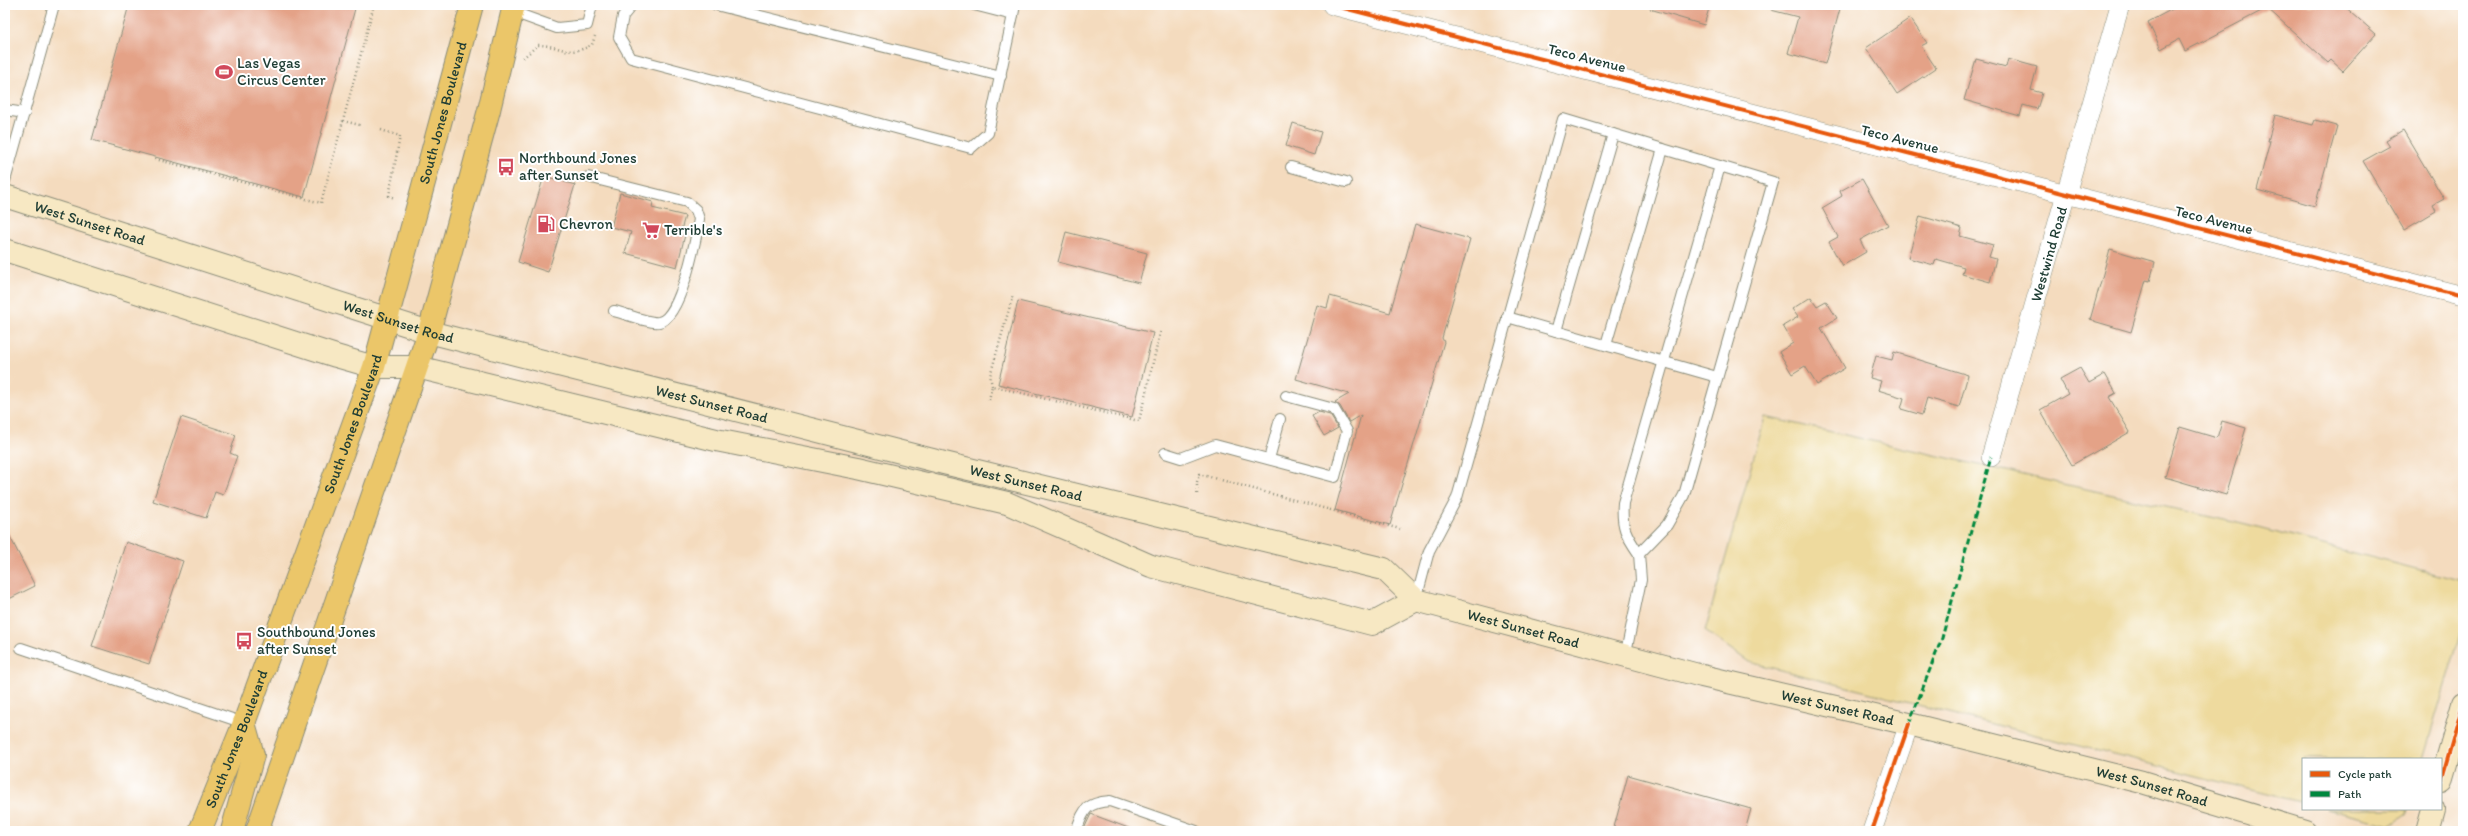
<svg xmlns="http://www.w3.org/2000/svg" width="2468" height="836" font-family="Itim,sans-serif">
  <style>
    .sand { fill: #eeda9e; stroke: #868c69 }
    .building { fill: #e4a287 }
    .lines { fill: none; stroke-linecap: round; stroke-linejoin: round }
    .lane-casing { stroke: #8a8c79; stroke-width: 12 }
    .street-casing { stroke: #8a8c79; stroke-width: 20 }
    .secondary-casing { stroke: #8a8c79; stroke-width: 24 }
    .primary-casing { stroke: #8a8c79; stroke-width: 24 }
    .path { stroke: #8a8c79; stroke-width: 2.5; stroke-dasharray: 1 3; stroke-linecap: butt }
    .lane { stroke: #fff; stroke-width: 10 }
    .street { stroke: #fff; stroke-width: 19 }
    .secondary { stroke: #f7e8c3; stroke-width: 22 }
    .primary { stroke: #ebc669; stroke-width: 22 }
    .quiet { stroke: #00873e; stroke-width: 3; stroke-dasharray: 6 3; stroke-linecap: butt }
    .cycleway-casing { stroke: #fff; stroke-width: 6 }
    .cycleway { stroke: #e8590c; stroke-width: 4 }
    .labels { text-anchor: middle; stroke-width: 4; stroke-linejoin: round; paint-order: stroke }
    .street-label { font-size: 15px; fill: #1f3d34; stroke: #fff }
    .poi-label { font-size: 15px; fill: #1f3d34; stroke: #fff; text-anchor: start }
  </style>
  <rect width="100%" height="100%" fill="#fff"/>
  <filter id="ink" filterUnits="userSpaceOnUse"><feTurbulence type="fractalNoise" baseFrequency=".025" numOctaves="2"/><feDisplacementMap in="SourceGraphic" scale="8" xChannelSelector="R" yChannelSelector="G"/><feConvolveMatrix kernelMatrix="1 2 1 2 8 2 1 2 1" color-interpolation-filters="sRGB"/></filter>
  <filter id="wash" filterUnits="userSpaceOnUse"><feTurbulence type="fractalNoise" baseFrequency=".012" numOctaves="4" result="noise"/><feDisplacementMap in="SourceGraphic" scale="16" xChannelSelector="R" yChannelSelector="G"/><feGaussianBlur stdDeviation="0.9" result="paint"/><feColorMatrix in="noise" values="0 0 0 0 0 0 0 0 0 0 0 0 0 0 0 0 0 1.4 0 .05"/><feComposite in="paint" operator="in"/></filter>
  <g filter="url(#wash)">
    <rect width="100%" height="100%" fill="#f4dbbe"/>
    <g class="sand">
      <path d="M1765,417L2242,524L2463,581V625L2423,759H2303V803L1749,662L1705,631Z"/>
      <path d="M2326,809H2408L2407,813L2390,825Z"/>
    </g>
    <g id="blocks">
      <g class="building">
        <path d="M129,5H356L304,197L92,140Z"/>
        <path d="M1650,5H1710L1704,25L1650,9Z"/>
        <path d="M1772,5H1841L1825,64L1788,53L1798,17L1771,10Z"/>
        <path d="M2180,5H2343L2376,34L2343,71L2331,60L2328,63L2267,8L2185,51L2179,39L2161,49L2148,22Z"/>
        <path d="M1910,18L1927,43L1921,46L1936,68L1897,94L1866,48Z"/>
        <path d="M1976,59L2006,67L2008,59L2037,67L2031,90L2042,93L2037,109L2023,105L2020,116L1964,100Z"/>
        <path d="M2275,115L2313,125L2315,120L2337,126L2315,206L2257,190L2270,141H2268Z"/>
        <path d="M1293,123L1321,132L1314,155L1286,146Z"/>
        <path d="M2403,130L2444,199L2433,205L2436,211L2404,230L2363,161L2390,146L2386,140Z"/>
        <path d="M544,176L575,185L548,272L518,262Z"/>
        <path d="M1862,179L1888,225L1860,240L1866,252L1842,266L1829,242L1838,237L1822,208L1842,196L1840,191Z"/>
        <path d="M620,193L653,202L652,208L685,216L680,234L685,235L677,267L625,253L631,232L611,227Z"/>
        <path d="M1920,216L1962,228L1960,236L1993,245L1989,257L1996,259L1990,282L1962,274L1964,267L1936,259L1934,265L1908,258Z"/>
        <path d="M1415,224L1470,239L1442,338L1444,342L1390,525L1335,510L1361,415L1349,422L1340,406L1335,402L1349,394L1296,379L1317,305L1327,308L1330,296L1390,313Z"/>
        <path d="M1066,232L1147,253L1139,283L1058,262Z"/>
        <path d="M2110,249L2155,262L2150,281L2146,280L2131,332L2090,320Z"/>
        <path d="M1811,297L1817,306L1826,301L1837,318L1821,328L1845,368L1817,385L1805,366L1792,374L1779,352L1793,343L1783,326L1798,317L1792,309Z"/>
        <path d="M1018,301L1153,333L1132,417L998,384Z"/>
        <path d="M1894,352L1968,375L1959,407L1927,398L1922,415L1901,409L1904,398L1878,390L1881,381L1870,378L1876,356L1892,360Z"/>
        <path d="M2080,368L2089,383L2105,374L2116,393L2109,397L2130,432L2072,465L2040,410L2068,394L2060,379Z"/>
        <path d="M1319,412L1330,415L1338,428L1324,436L1312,416Z"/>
        <path d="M181,417L236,435L230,453L237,456L223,495L215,492L206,518L153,501Z"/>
        <path d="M2222,421L2246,428L2226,495L2165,477L2180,427L2217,438Z"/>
        <path d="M5,527L35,586L5,601Z"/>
        <path d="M126,542L183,561L149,664L92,646Z"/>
        <path d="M1628,775L1751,809L1745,831H1613Z"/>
        <path d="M1091,814L1131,829V831H1083Z"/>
      </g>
    </g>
  </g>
  <g filter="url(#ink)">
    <use href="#blocks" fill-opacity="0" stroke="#8a8c79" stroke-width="1"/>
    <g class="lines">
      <g class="lane-casing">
        <g id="lane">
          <path d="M632,5L623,16L619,37L631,58L971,148L988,133L1013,15L974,5"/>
          <path d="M716,5L1001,76"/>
          <path d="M513,12L557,28L587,25L592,5"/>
          <path d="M1013,15L1015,5"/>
          <path d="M5,110L25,113"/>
          <path d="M1291,167L1346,182"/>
          <path d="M588,177L687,202L696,210L699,219C696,239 681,318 659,322C650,324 624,313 614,311"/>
          <path d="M5,181L54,5"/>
          <path d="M1507,317L1717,377"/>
          <path d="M1556,331L1613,134"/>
          <path d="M1606,345L1663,149"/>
          <path d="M1165,453L1181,458L1215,445L1335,477L1347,431L1334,409L1286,396"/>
          <path d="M1269,459L1280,419"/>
          <path d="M1639,554C1626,535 1621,527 1623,503L1720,166"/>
          <path d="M1416,600L1429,551L1457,498L1563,119L1773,182L1684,495L1667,525L1639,554L1641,580L1625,657"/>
          <path d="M21,648L244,723"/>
          <path d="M1076,831C1084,810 1085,803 1110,801L1196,831"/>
        </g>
      </g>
      <g class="street-casing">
        <g id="street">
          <path d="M1332,5L2463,296"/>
          <path id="s1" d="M1991,457L2120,5"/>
          <path d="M1872,831L1909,724"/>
        </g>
      </g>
      <g class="secondary-casing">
        <g id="secondary">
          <path id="s2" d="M5,196L429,332L944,463L1384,569L1416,600L1702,676L1909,724L2142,782L2305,831"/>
          <path d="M5,250L336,356L374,367H417L716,440L858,468L1007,503L1151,566L1372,624L1416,600"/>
          <path d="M2441,781L2463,704"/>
          <path d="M2427,831L2433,809"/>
        </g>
      </g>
      <g class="primary-casing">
        <g id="primary">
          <path id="s3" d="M200,831L244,723L374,367L472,5"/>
          <path d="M232,831L253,755L244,723"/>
          <path d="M257,831L429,332L489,110L514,5"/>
        </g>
      </g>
      <g class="path">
        <path d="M523,58L538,45C562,45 566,58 592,45L595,36"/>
        <path d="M343,121L360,125"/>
        <path d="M381,130L400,136L389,196L395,198"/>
        <path d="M155,159L321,203L374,5"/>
        <path d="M992,386L990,376L1013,295"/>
        <path d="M989,400L992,386L1139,421L1161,329"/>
        <path d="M1197,494V482L1199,474L1400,529"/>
      </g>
      <use href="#lane" class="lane"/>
      <use href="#street" class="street"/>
      <use href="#secondary" class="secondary"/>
      <use href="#primary" class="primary"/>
      <path class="quiet" d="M1909,724L1942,638L1991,457"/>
      <g class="cycleway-casing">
        <g id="cycleway">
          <path d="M1332,5L2463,296"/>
          <path d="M2441,781L2463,704"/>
          <path d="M1872,831L1909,724"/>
        </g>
      </g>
      <use href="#cycleway" class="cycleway"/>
    </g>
  </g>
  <defs>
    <g id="stadium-bare" transform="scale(1.38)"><path d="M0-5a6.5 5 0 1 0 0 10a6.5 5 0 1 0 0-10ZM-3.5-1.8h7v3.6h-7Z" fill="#d1495b" stroke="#fff" stroke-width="2.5" paint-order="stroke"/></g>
    <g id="bus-bare" transform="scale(1.38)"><path d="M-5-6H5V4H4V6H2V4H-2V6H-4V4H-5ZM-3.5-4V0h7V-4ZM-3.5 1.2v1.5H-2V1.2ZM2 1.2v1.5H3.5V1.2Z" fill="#d1495b" stroke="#fff" stroke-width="2.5" paint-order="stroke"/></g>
    <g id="fuel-bare" transform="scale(1.38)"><path d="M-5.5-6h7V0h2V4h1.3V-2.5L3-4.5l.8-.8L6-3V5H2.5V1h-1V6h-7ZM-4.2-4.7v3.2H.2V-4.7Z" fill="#d1495b" stroke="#fff" stroke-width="2.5" paint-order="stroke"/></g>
    <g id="supermarket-bare" transform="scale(1.38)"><path d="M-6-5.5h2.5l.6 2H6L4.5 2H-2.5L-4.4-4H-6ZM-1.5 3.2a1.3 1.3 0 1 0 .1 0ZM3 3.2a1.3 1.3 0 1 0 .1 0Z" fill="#d1495b" stroke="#fff" stroke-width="2.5" paint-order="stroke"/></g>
  </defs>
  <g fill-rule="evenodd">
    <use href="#stadium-bare" x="224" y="72"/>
    <use href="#bus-bare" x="506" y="167"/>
    <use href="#fuel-bare" x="546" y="224"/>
    <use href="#supermarket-bare" x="651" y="230"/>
    <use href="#bus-bare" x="244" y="641"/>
  </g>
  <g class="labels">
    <g class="street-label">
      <text transform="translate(1587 58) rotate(14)" y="5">Teco Avenue</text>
      <text dy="5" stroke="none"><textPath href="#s3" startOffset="759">South Jones Boulevard</textPath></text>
      <text transform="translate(1900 139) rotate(14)" y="5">Teco Avenue</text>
      <text transform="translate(2214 220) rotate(14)" y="5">Teco Avenue</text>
      <text dy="5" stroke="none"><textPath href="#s2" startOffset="89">West Sunset Road</textPath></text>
      <text dy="5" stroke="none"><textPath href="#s1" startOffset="211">Westwind Road</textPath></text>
      <text dy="5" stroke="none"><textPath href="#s2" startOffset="413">West Sunset Road</textPath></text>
      <text dy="5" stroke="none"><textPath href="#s2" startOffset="737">West Sunset Road</textPath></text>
      <text dy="5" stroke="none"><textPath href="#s3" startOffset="435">South Jones Boulevard</textPath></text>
      <text dy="5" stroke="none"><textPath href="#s2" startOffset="1061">West Sunset Road</textPath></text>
      <text dy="5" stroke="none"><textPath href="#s2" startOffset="1585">West Sunset Road</textPath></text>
      <text dy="5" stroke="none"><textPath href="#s2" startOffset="1909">West Sunset Road</textPath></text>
      <text dy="5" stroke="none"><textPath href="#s3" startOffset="99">South Jones Boulevard</textPath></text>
      <text dy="5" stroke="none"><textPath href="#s2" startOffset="2233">West Sunset Road</textPath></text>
    </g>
    <g class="poi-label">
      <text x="237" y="68">Las Vegas<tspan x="237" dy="17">Circus Center</tspan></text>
      <text x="519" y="163">Northbound Jones<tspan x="519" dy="17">after Sunset</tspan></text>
      <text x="559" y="229">Chevron</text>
      <text x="664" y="235">Terrible's</text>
      <text x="257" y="637">Southbound Jones<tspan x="257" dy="17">after Sunset</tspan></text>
    </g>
  </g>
  <rect width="2468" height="836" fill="none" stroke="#fff" stroke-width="20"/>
  <rect x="2302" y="758" width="140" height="52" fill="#ffffff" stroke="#a5b1ae"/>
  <rect x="2310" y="771" width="20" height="6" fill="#e8590c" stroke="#a5b1ae"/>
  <text x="2338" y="778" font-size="12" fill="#1f3d34">Cycle path</text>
  <rect x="2310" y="791" width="20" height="6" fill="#00873e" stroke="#a5b1ae"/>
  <text x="2338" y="798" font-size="12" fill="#1f3d34">Path</text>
</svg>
